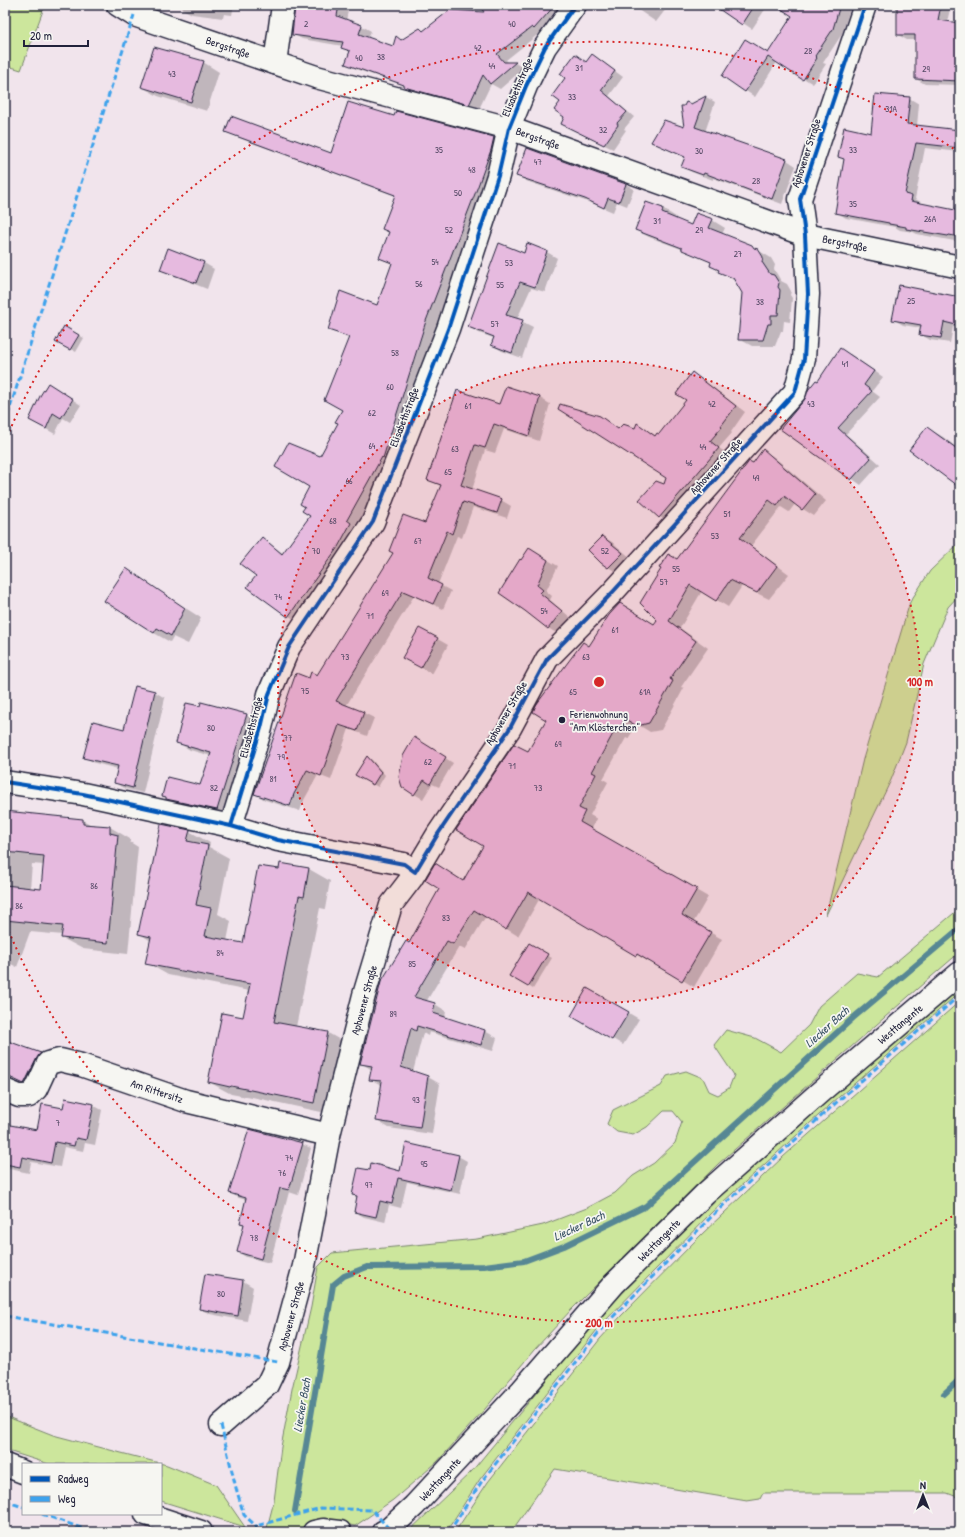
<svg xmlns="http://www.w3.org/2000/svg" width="965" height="1537" font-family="'Patrick Hand',sans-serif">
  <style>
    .green { fill: #cce69c; stroke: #77846c }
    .shadow { fill: #0003; fill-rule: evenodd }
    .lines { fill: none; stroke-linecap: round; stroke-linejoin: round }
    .stream { stroke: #568794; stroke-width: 6 }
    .building { fill: #e6badf; stroke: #22223b }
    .minor-casing { stroke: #22223b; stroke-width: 25 }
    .secondary-casing { stroke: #22223b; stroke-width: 25 }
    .minor { stroke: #f6f6f2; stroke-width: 22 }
    .secondary { stroke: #f6f6f2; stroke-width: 22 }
    .quiet { stroke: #3ea2ec; stroke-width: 3; stroke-dasharray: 6 3; stroke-linecap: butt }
    .cycleway-casing { stroke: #f6f6f2; stroke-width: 6 }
    .cycleway { stroke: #0057b8; stroke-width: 4 }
    .ring { fill: none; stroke: #d62828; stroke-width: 2; stroke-dasharray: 2 4 }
    .poi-dot { fill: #22223b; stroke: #f6f6f2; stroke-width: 1.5 }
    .labels { text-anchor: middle; stroke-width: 3.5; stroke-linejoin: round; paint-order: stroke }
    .number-label { font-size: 9px; fill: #534864 }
    .street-label { font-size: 11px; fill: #22223b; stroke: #f6f6f2 }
    .poi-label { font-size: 11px; fill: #22223b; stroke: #f6f6f2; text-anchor: start }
    .water-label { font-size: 12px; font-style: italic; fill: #3c5467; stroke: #f6f6f2 }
    .centre { fill: #d62828; stroke: #f6f6f2; stroke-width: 2 }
    .ring-label { font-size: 12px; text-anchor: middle; font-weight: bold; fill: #d62828; stroke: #f6f6f2; stroke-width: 3.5; stroke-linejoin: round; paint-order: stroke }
  </style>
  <rect width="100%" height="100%" fill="#f1e4ec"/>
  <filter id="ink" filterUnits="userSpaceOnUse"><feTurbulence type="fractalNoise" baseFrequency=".025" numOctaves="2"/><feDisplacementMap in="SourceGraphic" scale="8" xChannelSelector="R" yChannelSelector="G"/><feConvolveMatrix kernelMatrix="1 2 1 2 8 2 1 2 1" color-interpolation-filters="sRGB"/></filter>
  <g filter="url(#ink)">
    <g class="green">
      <path d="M5,5H45L21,70L5,65Z"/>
      <path d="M960,542V594L948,607L924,664L906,742L891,780L826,915L863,759L910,602L930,571Z"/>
      <path d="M960,908V952L917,989L718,1164L572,1309L535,1349L485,1409L437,1462L393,1500L355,1526L340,1523L309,1525L295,1532H266L274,1501L281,1447L292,1389L311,1307L318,1267L332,1253L477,1239L543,1225L587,1208L615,1193L633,1176L654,1163L675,1143L682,1122L673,1111H664L647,1127L633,1135L617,1132L607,1124L613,1110L661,1086L667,1076L686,1071L703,1078L709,1091L718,1095L729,1088L734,1075L714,1045L726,1030L755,1038L781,1052L809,1025L819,1006L857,973L878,977Z"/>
      <path d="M960,983V992L840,1096L712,1212L600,1326L480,1479L446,1532H408L472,1471L598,1318L656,1258L714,1201L803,1120Z"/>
      <path d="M960,1001V1498L947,1493H763L760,1499L747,1501L555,1469L511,1532H455L488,1482L600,1339L621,1316L702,1234L783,1157Z"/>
      <path d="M5,1416L53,1435L167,1465L216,1485L245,1527L161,1501V1464H49L5,1450Z"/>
    </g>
    <g class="shadow">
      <path d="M183,5H234L232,15L224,14L223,18L192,14L182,9Z"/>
      <path d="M296,5H349L346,21L362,26L371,31L368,39L393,47L397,37L402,41L420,29L424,31L486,14L480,5H563L544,34L541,32L506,60L509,63H515L524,68L500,89L491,84L479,109L414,92L405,86L356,69L347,64L351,52L342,47L343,46L302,39L293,34Z"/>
      <path d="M631,5H669L656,22Z"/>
      <path d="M716,5H768L752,29Z"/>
      <path d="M777,5H843L850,9L842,34L823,63L826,64L813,84L777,62L755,97L723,76L768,54L793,16Z"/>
      <path d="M908,5H951L947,22L960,24V85L925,84L916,79V40H907L898,35Z"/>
      <path d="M575,55L587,63L600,60L623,77L609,96L634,117L624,129L626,130L613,149L571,129L565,117L561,102L567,77Z"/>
      <path d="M203,62L219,72L207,111L158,96L142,87Z"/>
      <path d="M706,97L715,102L705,132L787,160L796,166L782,204L713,178V180L692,172L683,167L686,158L653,142L685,129L691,105Z"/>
      <path d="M909,98L919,104L917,126L960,131V152L925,148L915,199L921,202V204L954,211L955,206L960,207V242L917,234L913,232L900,230L895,227L846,218L836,212L845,160L839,156L872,134Z"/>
      <path d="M395,117L494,138L504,144L393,463L357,527L299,622L289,616L257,576L262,538L284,554L312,516L306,506L310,487L321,457L339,423L343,410L349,339L329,329L378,306L393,264L380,258L390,233L383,229L396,196L237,137L226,131L331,154Z"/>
      <path d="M518,176L626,184L634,189L627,206L617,202L613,212L594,204L526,181Z"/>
      <path d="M647,203L663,209L676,217L674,219L692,226L712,220L725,228L722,234L751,246L771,258L775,265L774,269L781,281L787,284L791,291L790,295L792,298L790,322L784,321L783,331H781L775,346H752L739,339L743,293L735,281L711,266L712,263L687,251L649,237L636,230Z"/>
      <path d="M168,250L204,263L214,269L207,289L172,275L161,269Z"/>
      <path d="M547,252L557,258L545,292L531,288L517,319L533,327L522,358L502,351L492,345L494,338L479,333L469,327L524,254Z"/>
      <path d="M960,295V328L953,327L950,343L930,340L920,334L921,328L903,325L893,319L959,298Z"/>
      <path d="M65,327L84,338L76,352L56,341Z"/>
      <path d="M850,354L883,377L872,391L880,397L846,434L880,464L861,485L781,428L805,401L818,382Z"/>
      <path d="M692,373L702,379L745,412L731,432L732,433L719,448L728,454L670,523L660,517L640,500L664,485L668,478L610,423L619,430L636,429L637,424L656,436H659L687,400Z"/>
      <path d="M507,387L540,398L550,404L539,441L504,429L495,453L485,450L472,490L501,500L511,506L507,518L473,507L462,538L457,536L438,584L451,591L443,609L414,596L346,706L364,713L374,718L367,736L349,729L331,780L318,775L304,800L300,811L265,800L255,794L309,679L318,676L426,524L441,486L428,480L499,405Z"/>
      <path d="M58,390L81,405L70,422L63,418L55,434L39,425Z"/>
      <path d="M927,428L943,437L960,450V487Z"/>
      <path d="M764,451L775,458L826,501L814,516L795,504L789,512L781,507L751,546L789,574L769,599L742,586L728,607L702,591L680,628L708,648L681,687L684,688L661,730L650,732L637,724L628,739L626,738L603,779L608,782L590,815L597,819L591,830L708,897L693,923L722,939L694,987L650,960L649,962L540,898L518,936L486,916L465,950L459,947L426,1002L435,1004L446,1011L445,1018L485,1031L497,1038L493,1051L429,1032L428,1036L423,1033L413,1072L428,1077L440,1084L432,1134L389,1128L377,1121L383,1086L370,1079L372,1070L361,1063L409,944L441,889L447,871L464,881L484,845L528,753L590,647L655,625L659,620L677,560Z"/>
      <path d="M603,537L612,542L632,559L618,573L608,567Z"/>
      <path d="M529,549L558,566L546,591L552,596L550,600L571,618L558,634L548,628L522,561Z"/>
      <path d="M126,570L201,618L188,644L173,637L170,642L154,633Z"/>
      <path d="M420,629L448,645L432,674L403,657Z"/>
      <path d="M155,692L165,698L143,793L126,789L115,783L118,769L95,763L84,757L125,730Z"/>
      <path d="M202,703L247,715L260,723L230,817L180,806L163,795L201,786L211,756L190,750L177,742Z"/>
      <path d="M422,743L453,763L439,787L432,784L423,799L402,787Z"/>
      <path d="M367,757L372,760L385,775L378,787L356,775Z"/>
      <path d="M5,812L83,820L93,826L110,827L130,839V842L138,847L128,954L83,949L62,938L63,935L30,932L17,967L11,964L5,980ZM32,864L44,865L42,890L30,889Z"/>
      <path d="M189,831L210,843L209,847L229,858L218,914L231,921L227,941L244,944L280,871L281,864L309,869L330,881L325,909L320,908L296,1027L328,1033L349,1045L335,1115L252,1097V1098L231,1094L209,1082L244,1019L249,991L168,975L147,963L151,941L140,934Z"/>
      <path d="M529,944L552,958L533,989L510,975Z"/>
      <path d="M588,989L639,1019L623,1045L572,1015Z"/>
      <path d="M5,1016L10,1020L5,1031Z"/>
      <path d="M5,1041L34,1062L42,1054L47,1057L31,1086L5,1075Z"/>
      <path d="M93,1105L102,1110L95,1145L85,1143L83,1151L64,1147L60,1167L31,1162L29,1173L5,1168V1125L38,1132L64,1109Z"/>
      <path d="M302,1144L311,1148L298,1195L289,1192L270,1263L246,1257L238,1252L245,1225L241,1222L247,1200L239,1198L230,1193Z"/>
      <path d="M458,1156L467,1161L460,1194L407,1182L401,1208L389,1205L385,1222L364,1217L355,1212L358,1198L353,1195L370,1171L401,1172Z"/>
      <path d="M206,1275L243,1281L253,1287L247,1321L210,1314L200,1309Z"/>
    </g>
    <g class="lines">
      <g class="stream">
        <path d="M944,1394L960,1379"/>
        <path d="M295,1511L333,1285L344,1276L367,1267L484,1266L524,1261L564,1246L646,1206L853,1018L960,928"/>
      </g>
    </g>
    <g class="building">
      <path d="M295,5H339L337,16L362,25L359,34L393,46L396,36L401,40L420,28L423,31L450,10L484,12L479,5H555L534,29L532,27L497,54L504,62H516L490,84L483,75L469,105L404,87V85L345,64L350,51L341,48L343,42L292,35Z"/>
      <path d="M713,5H755L742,25Z"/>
      <path d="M775,5H840L833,29L815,56L817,58L803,80L768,57L745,92L722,76L745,39L768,53L792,16Z"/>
      <path d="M897,5H941L938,20L960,23V81L915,79V35H897Z"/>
      <path d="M154,47L204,61L191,102L141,87Z"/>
      <path d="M575,54L586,62L592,54L615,71L601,90L627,112L617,123L618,125L604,145L561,124L564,117L554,110L560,102L552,96L565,78L560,74Z"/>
      <path d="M875,94L910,97L907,124L960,130V148L916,143L905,194L912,196L911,201L960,211V237L949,235L948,236L906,229V227L889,224V223L835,213L844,159L838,157L844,127L871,133Z"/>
      <path d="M706,96L695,127L787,159L772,199L704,173L703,175L681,167L685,157L651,142L664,120L684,127L681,106H684L686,102L691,104Z"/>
      <path d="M348,102L394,116L396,111L494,137L491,150L478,186L426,321L383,458L382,457L347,520L351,523L338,547L288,617L247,587L256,576L240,564L262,537L282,554L310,516L302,511L305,507L300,504L309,487L275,467L288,443L320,456L338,423L335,422L342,410L324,400L349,337L328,330L340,291L377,305L392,263L379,258L389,232L382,229L395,195L225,132L231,116L331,153Z"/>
      <path d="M527,148L626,184L619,202L608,198L604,208L585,199L516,176Z"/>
      <path d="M646,202L663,208L662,213L691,225L696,213L713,219L709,228L752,245L754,248L758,249L763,257L762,262L770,274L774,275L779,283L778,287L780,290L778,315H771V324H768L763,340H738L742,293L733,278L718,272L719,270L710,266L711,262L682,250V248L635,230Z"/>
      <path d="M499,243L524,253L527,243L547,251L535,287L520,282L506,315L523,320L512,353L491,345L494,337L468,327Z"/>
      <path d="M168,248L204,262L196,283L160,270Z"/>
      <path d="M899,285L960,297V326L944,322L941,338L919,335L921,325L892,320Z"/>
      <path d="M64,326L79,335L70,350L55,342Z"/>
      <path d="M840,348L874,371L864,385L872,391L838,428L871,458L851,480L780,429L804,400L808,390L816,380L818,381Z"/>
      <path d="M692,372L736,406L721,426L722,427L710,441L719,448L659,518L639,500L656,481L664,484L666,478L558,409L560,404L600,416L618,429L623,424L635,428L637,423L655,436L657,433L659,434L686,400L676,394Z"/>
      <path d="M48,383L73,399L61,418L53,413L46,429L29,420L40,396Z"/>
      <path d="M506,386L540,397L529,436L494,424L485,448L475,445L461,485L502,499L497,513L463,502L452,534L447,531L428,578L442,585L433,604L403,591L336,701L364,712L357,731L339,725L321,776L307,770L294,794L290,806L254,794L296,673L309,678L311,672L317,675L393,553L389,551L403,515L425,523L441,485L427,480L457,390L499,404Z"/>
      <path d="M927,427L960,451V488L909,450Z"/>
      <path d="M763,449L815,494L802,510L784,496L777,506L769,500L740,538L777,566L757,593L730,580L716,601L690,585L669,621L696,641L670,679L673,681L649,723L637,726L625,719L616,733L614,732L592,772L596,774L579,808L585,811L580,822L697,889L682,915L711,932L682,981L637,954L636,956L528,892L506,930L474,910L453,944L447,941L414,997L435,1003L433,1013L485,1030L481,1045L417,1026L416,1031L411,1028L401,1067L428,1076L420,1128L376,1121L382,1081L369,1080L372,1066L360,1064L381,982L406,941L409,943L439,889L425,880L435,863L463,881L483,846L456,830L514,744L528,751L546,720L533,712L536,705L583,642L589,646L609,615L620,603L654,624L657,620L640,603L661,569L659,568L668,554L677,559L747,464L749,461L753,463Z"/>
      <path d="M602,536L623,553L608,568L601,563L588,550Z"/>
      <path d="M529,548L548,560L537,585L543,590L540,593L562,611L548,629L525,611L499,593L520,559L521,560Z"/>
      <path d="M126,568L185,608L171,636L157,628L154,633L104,601Z"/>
      <path d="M419,628L438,638L421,668L402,658Z"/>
      <path d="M135,686L155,691L133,788L114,783L118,766L83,758L93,721L124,729Z"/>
      <path d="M201,702L247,714L217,810L166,799V797L162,796L167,777L200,785L211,753L176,743L186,703L200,706Z"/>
      <path d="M414,737L446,757L430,784L424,780L414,795L402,787L399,777L403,756Z"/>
      <path d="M367,756L381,772L373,785L355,775Z"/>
      <path d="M5,811L83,819V824L110,826V833L118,835L108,943L61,938L63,926L5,920V885L41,889L44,856L5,852Z"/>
      <path d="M161,824L190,830L187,841L208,845L196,905L211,908L205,936L243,943L258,866L279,869L280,863L309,868L304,897L299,896L274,1022L328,1032L314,1103L231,1086L230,1087L208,1082L222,1013L243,1017L250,984L145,964L151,937L138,934Z"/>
      <path d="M529,943L548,954L528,987L509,976Z"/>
      <path d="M587,988L629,1012L612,1040L571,1016Z"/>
      <path d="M5,1040L41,1053L37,1058L24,1084L5,1075Z"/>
      <path d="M65,1098L94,1104L86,1140L76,1138L74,1146L55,1142L51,1163L22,1157L20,1167L5,1164V1124L37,1130L42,1104L63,1108Z"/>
      <path d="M249,1129L303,1143L289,1190L280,1188L261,1259L237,1252L244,1224L240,1223L246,1198L229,1193Z"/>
      <path d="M406,1143L459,1155L451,1190L398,1178L392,1204L380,1201L376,1217L354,1212L357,1196L352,1195L358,1168L370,1170L371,1163L400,1171Z"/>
      <path d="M205,1274L243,1280L238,1316L199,1309Z"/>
    </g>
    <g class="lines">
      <g class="minor-casing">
        <g id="minor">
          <path d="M118,5L134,15L316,77L509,128L805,235L960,267"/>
          <path d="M275,63L283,5"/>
          <path d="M5,782L83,794L231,826L278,840L404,864L415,872"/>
          <path d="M231,826L261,728L269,694L289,647L373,522L448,329L498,176L509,128L526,86L545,47L575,5"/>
          <path d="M5,1090L19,1096H29L36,1089L48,1063L60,1060L81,1065L186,1101L329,1135"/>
          <path d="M221,1425L267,1385L278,1362L304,1266L329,1135L364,995L391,905L411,879L438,834L510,728L547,659L612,593L795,392L804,359L808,294L805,235L800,199L865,5"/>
        </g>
      </g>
      <g class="secondary-casing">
        <g id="secondary">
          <path d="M5,1465L23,1472"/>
          <path d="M146,1514L201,1532"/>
          <path d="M314,1532L323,1530L340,1532"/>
          <path d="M383,1532L389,1529L414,1506L522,1390L614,1284L705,1194L819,1093L960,973"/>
        </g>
      </g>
      <use href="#minor" class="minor"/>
      <use href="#secondary" class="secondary"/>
      <g class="quiet">
        <path d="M5,424L134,15"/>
        <path d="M5,1316L278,1362"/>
        <path d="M221,1425L236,1488L244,1515L256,1526"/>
        <path d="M5,1501L23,1507"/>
        <path d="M42,1514L92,1532"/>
        <path d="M256,1532V1526L321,1508L372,1510L392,1532"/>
        <path d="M449,1532L482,1481L603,1327L716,1212L837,1102L960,995"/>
      </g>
      <g class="cycleway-casing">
        <g id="cycleway">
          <path d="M5,782L83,794L231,826L278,840L404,864L415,872L438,834L510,728L547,659L612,593L795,392L804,359L808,294L805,235L800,199L865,5"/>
          <path d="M231,826L261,728L269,694L289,647L373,522L448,329L498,176L509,128L526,86L545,47L575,5"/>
        </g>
      </g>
      <use href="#cycleway" class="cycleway"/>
    </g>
  </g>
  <circle cx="599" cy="682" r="321" fill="#d62828" fill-opacity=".12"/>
  <g class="ring">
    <circle cx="599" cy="682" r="321"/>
    <path d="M957 1213A641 641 0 0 1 7 927M7 437A641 641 0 0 1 957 151"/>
  </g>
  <circle class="poi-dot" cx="562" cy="720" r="4"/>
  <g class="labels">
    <g class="number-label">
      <text x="306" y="27">2</text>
      <text x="512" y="27">40</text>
      <text x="478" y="51">42</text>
      <text x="808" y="54">28</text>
      <text x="381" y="60">38</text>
      <text x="359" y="61">40</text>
      <text x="492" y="69">44</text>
      <text x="579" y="71">31</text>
      <text x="926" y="72">29</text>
      <text x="172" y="77">43</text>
      <text x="572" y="100">33</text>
      <text x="891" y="112">31A</text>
      <text x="603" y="133">32</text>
      <text x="439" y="153">35</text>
      <text x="853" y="153">33</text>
      <text x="699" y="154">30</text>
      <text x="538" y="165">47</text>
      <text x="472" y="173">48</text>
      <text x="756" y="184">28</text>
      <text x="458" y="196">50</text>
      <text x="853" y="207">35</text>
      <text x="930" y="222">26A</text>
      <text x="657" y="224">31</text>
      <text x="449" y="233">52</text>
      <text x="699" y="233">29</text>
      <text x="738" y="257">27</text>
      <text x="435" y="265">54</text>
      <text x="509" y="266">53</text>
      <text x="419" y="287">56</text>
      <text x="500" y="288">55</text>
      <text x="911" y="304">25</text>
      <text x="760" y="305">38</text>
      <text x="495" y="327">57</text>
      <text x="395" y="356">58</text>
      <text x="845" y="367">41</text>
      <text x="390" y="390">60</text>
      <text x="712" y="407">42</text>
      <text x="811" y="407">43</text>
      <text x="468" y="409">61</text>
      <text x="372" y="416">62</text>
      <text x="372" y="449">64</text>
      <text x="703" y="450">44</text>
      <text x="455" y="452">63</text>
      <text x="689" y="466">46</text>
      <text x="448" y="475">65</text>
      <text x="756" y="481">49</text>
      <text x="349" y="484">66</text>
      <text x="727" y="517">51</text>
      <text x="333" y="524">68</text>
      <text x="715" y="539">53</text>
      <text x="418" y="544">67</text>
      <text x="316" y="554">70</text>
      <text x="605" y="554">52</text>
      <text x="676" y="572">55</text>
      <text x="664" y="585">57</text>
      <text x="385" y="596">69</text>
      <text x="278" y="600">74</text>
      <text x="544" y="614">54</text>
      <text x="370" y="619">71</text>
      <text x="615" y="633">61</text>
      <text x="345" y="660">73</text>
      <text x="586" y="660">63</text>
      <text x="305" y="694">75</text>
      <text x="573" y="695">65</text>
      <text x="645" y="695">61A</text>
      <text x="211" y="731">80</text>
      <text x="288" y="741">77</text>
      <text x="558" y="747">69</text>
      <text x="281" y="760">79</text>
      <text x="428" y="765">62</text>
      <text x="512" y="769">71</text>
      <text x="273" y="782">81</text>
      <text x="214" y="791">82</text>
      <text x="538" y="791">73</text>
      <text x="94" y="889">86</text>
      <text x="19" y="909">86</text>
      <text x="446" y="921">83</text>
      <text x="220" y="956">84</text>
      <text x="412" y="967">85</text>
      <text x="393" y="1017">89</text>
      <text x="416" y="1103">93</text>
      <text x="58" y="1126">7</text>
      <text x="289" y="1161">74</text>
      <text x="424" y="1167">95</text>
      <text x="282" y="1176">76</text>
      <text x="369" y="1188">97</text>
      <text x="254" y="1241">78</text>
      <text x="221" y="1297">80</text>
    </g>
    <g class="street-label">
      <text transform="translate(228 47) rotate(19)" y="4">Bergstraße</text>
      <text transform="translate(517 87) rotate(-67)" y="4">Elisabethstraße</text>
      <text transform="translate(538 138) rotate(20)" y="4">Bergstraße</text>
      <text transform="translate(806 153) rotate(-72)" y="4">Aphovener Straße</text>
      <text transform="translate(845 243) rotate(12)" y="4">Bergstraße</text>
      <text transform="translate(404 417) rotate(-69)" y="4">Elisabethstraße</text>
      <text transform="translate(716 466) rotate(-48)" y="4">Aphovener Straße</text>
      <text transform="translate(506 713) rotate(-60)" y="4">Aphovener Straße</text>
      <text transform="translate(251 727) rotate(-75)" y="4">Elisabethstraße</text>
      <text transform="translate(364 1000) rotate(-75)" y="4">Aphovener Straße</text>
      <text transform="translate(900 1024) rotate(-40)" y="4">Westtangente</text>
      <text transform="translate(157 1091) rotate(18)" y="4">Am Rittersitz</text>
      <text transform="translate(659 1240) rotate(-45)" y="4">Westtangente</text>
      <text transform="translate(291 1316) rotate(-75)" y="4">Aphovener Straße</text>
      <text transform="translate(440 1479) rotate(-47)" y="4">Westtangente</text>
    </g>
    <g class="poi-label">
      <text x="570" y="718">Ferienwohnung<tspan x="570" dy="13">"Am Klösterchen"</tspan></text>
    </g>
    <g class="water-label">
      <text transform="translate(827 1027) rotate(-42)" y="4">Liecker Bach</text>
      <text transform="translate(579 1226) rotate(-25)" y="4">Liecker Bach</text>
      <text transform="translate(302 1405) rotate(-80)" y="4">Liecker Bach</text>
    </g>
  </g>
  <circle cx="599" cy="682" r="6" class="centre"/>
  <g class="ring-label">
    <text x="920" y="686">100 m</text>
    <text x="599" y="1327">200 m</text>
  </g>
  <rect width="965" height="1537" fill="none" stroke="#f6f6f2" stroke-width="20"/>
  <rect x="10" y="10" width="945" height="1517" fill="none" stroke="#22223b" stroke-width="1.5" filter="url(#ink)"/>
  <rect x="22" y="1463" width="140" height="52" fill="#f6f6f2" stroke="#a1a1a9"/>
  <rect x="30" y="1476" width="20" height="6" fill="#0057b8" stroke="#a1a1a9"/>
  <text x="58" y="1483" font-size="12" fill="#22223b">Radweg</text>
  <rect x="30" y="1496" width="20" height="6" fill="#3ea2ec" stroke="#a1a1a9"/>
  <text x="58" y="1503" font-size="12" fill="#22223b">Weg</text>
  <g transform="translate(923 1495)" stroke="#f6f6f2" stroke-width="3" paint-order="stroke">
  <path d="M0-3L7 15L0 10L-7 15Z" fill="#22223b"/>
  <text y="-6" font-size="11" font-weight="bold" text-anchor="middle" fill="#22223b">N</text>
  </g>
  <path d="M24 40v6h64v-6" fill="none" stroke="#22223b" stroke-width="2"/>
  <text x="30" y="40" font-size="12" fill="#22223b" stroke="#f6f6f2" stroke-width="3" paint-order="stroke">20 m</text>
</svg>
